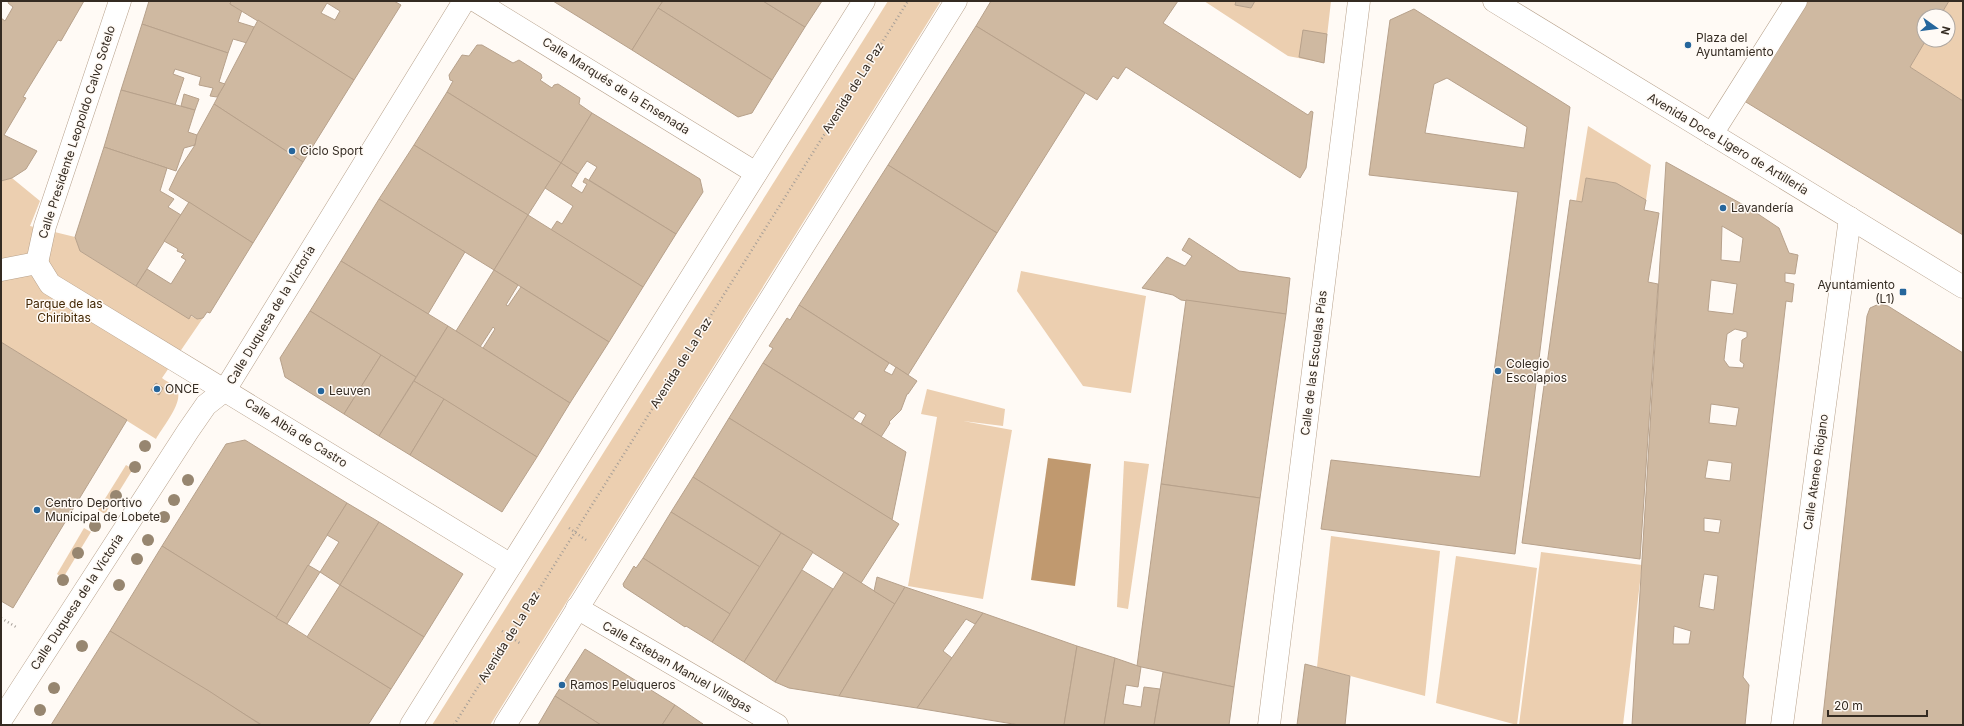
<svg xmlns="http://www.w3.org/2000/svg" width="1964" height="726" font-family="Inter,sans-serif">
  <style>
    .green { fill: #eccfb0 }
    .water { fill: #c0996f }
    .building { fill: #cfb9a1; stroke: #b7a18b; fill-rule: evenodd }
    .lines { fill: none; stroke-linecap: round; stroke-linejoin: round }
    .minor-casing { stroke: #b7a18b; stroke-width: 23 }
    .major-casing { stroke: #b7a18b; stroke-width: 23 }
    .path { stroke: #a59e97; stroke-width: 2.5; stroke-dasharray: 1 3; stroke-linecap: butt }
    .minor { stroke: #fff; stroke-width: 22 }
    .major { stroke: #fff; stroke-width: 22 }
    .tree { fill: #978670 }
    .poi-dot { fill: #26669c; stroke: #fffaf5; stroke-width: 1.5 }
    .labels { text-anchor: middle; stroke-width: 3; stroke-linejoin: round; paint-order: stroke }
    .poi-label { font-size: 12px; fill: #342b22; stroke: #fffaf5; text-anchor: start }
    .street-label { font-size: 12px; fill: #342b22; stroke: #fffaf5 }
    .park-label { font-size: 12px; fill: #422704; stroke: #fffaf5 }
  </style>
  <rect width="100%" height="100%" fill="#fffaf5"/>
  <g class="green">
    <path d="M888,1H941L490,725H432Z"/>
    <path d="M1204,1H1236L1235,5L1251,8L1255,1H1331L1324,63L1288,56Z"/>
    <path d="M1949,1H1963V101L1910,67L1926,40H1948V16H1940Z"/>
    <path d="M1588,126L1651,165L1646,200L1616,183L1586,178L1582,202L1576,201Z"/>
    <path d="M12,178L40,201L30,226L75,237L80,251L160,301L197,319L203,318L162,378C167,382 174,384 177,390C184,402 162,428 156,439L1,342V181Z"/>
    <path d="M1021,271L1146,296L1131,393L1083,386L1017,291Z"/>
    <path d="M927,389L1005,409L1003,426L963,421L1012,430L983,599L908,586L937,417L921,414Z"/>
    <path d="M1124,461L1149,464L1128,609L1117,607Z"/>
    <path d="M126,465L133,469L105,514L98,510Z"/>
    <path d="M84,528L91,532L63,578L57,574Z"/>
    <path d="M1331,536L1440,551L1425,696L1317,667Z"/>
    <path d="M1541,552L1642,565L1623,725H1519Z"/>
    <path d="M1456,556L1537,568L1517,725L1436,703Z"/>
  </g>
  <path class="water" d="M1048,458L1091,464L1075,586L1031,580Z"/>
  <g class="building">
    <path d="M9,1H84L61,41L58,40L23,97L26,98L4,135L37,151L26,169L12,178L1,181V18L5,21L13,7L8,3Z"/>
    <path d="M149,1H231L230,4L242,10L238,22L254,27L247,43L233,39L228,53L142,24Z"/>
    <path d="M231,1H394L401,5L354,80L230,4ZM327,3L340,11L335,20L321,13Z"/>
    <path d="M553,1H663L632,50Z"/>
    <path d="M663,1H763L805,27L772,80L658,8Z"/>
    <path d="M763,1H822L805,27Z"/>
    <path d="M991,1H1178L1163,23L1308,115L1311,111L1313,112L1306,168L1300,178L1126,67L1118,79L1113,76L1097,100L976,26Z"/>
    <path d="M1236,1H1255L1251,8L1235,5Z"/>
    <path d="M1802,1H1949L1940,16H1924V40H1926L1910,67L1963,101V235L1741,99Z"/>
    <path d="M658,8L772,80L752,113L738,117L632,50Z"/>
    <path d="M1414,9L1570,107L1515,554L1321,529L1331,460L1480,477L1518,192L1369,175L1390,20ZM1447,78L1527,127L1524,148L1425,133L1434,84Z"/>
    <path d="M258,20L354,80L303,162L214,104Z"/>
    <path d="M142,24L228,53L219,82L225,84L217,97L210,96L213,88L199,85L201,77L175,69L173,74L184,78L175,105L121,90Z"/>
    <path d="M976,26L1085,93L997,233L888,165Z"/>
    <path d="M1303,30L1327,34L1324,63L1299,57Z"/>
    <path d="M477,45H482L513,63L519,60L541,74L542,78L540,80L552,88L554,85L558,84L580,98L579,104L592,113L561,163L447,92L453,81L450,80L449,75L462,55L469,56Z"/>
    <path d="M121,90L195,110L188,132L197,135L195,145L184,148L176,171L104,147Z"/>
    <path d="M447,92L561,163L528,215L414,145Z"/>
    <path d="M184,94L199,99L195,110L181,106Z"/>
    <path d="M214,104L303,162L253,243L169,190L178,171L195,145L197,135Z"/>
    <path d="M592,113L700,179L703,192L676,234L589,180L597,167L587,161L578,174L561,163Z"/>
    <path d="M414,145L528,215L494,270L379,199Z"/>
    <path d="M104,147L167,168L160,191L174,199L168,207L181,215L136,286L80,251L75,237Z"/>
    <path d="M1666,162L1749,208L1779,228L1789,253L1798,255L1795,274L1785,273V282L1794,284L1792,302L1786,301L1743,677L1749,685L1745,725H1632ZM1722,226L1743,238L1740,262L1721,260ZM1711,280L1737,284L1733,314L1708,311ZM1735,329L1747,332V337L1742,340L1740,361L1744,364L1743,368L1729,367L1724,360L1727,334ZM1711,404L1739,408L1736,426L1709,423ZM1708,460L1732,463L1730,481L1705,478ZM1704,518L1721,520L1719,533L1704,531ZM1704,574L1718,576L1714,610L1699,607ZM1674,626L1691,631L1689,644H1673Z"/>
    <path d="M561,163L578,174L571,186L582,193L587,184L583,182L585,178L676,234L643,287L551,230L557,221L562,224L573,206L545,188Z"/>
    <path d="M888,165L997,233L908,375L799,305Z"/>
    <path d="M1586,178L1616,183L1646,200L1644,210L1659,213L1648,282L1658,284L1640,559L1522,543L1570,200L1582,202Z"/>
    <path d="M379,199L465,252L428,314L341,261Z"/>
    <path d="M189,202L253,243L210,313L207,312L203,318L197,319L191,315L189,319L136,286L147,269L171,284L186,260L181,257L184,254L177,251L178,249L164,241Z"/>
    <path d="M528,215L643,287L609,342L494,270Z"/>
    <path d="M1189,238L1239,271L1290,278L1286,314L1181,300L1173,295L1142,288L1167,257L1185,266L1192,256L1182,250Z"/>
    <path d="M341,261L448,326L416,377L310,311Z"/>
    <path d="M494,270L518,285L506,305L508,306L521,287L609,342L570,403L483,348L495,329L493,327L480,347L456,331Z"/>
    <path d="M1186,300L1286,314L1260,498L1161,484Z"/>
    <path d="M1879,304L1888,306L1963,353V725H1822L1867,316L1870,308Z"/>
    <path d="M799,305L889,363L884,371L892,375L896,367L917,381L908,394H907L901,410L889,422L890,423L881,437L861,424L866,415L859,411L853,419L763,363L773,348L769,346L787,318L790,320Z"/>
    <path d="M310,311L381,355L344,414L285,377L280,358Z"/>
    <path d="M448,326L570,403L537,457L414,381Z"/>
    <path d="M1,342L127,420L13,608L1,601Z"/>
    <path d="M381,355L416,377L379,436L344,414Z"/>
    <path d="M763,363L906,452L892,520L729,418Z"/>
    <path d="M414,381L444,399L410,455L379,436Z"/>
    <path d="M156,383L163,388L159,395L151,390Z"/>
    <path d="M444,399L537,457L502,512L410,455Z"/>
    <path d="M729,418L899,524L861,583L693,477Z"/>
    <path d="M245,440L347,503L276,618L162,546L226,444Z"/>
    <path d="M693,477L781,533L760,567L671,512Z"/>
    <path d="M1161,484L1260,498L1234,687L1137,666Z"/>
    <path d="M347,503L379,522L340,585L320,572L339,542L327,535Z"/>
    <path d="M671,512L760,567L730,614L643,558Z"/>
    <path d="M379,522L463,574L424,637L340,585Z"/>
    <path d="M781,533L813,552L744,662L712,642Z"/>
    <path d="M162,546L391,689L368,725H262L110,631Z"/>
    <path d="M643,558L730,614L712,642L686,626L685,627L624,587L623,584L634,566L636,568Z"/>
    <path d="M308,565L320,572L287,624L276,618Z"/>
    <path d="M802,570L833,589L775,682L744,662Z"/>
    <path d="M844,572L895,604L839,696L789,688L775,682Z"/>
    <path d="M877,577L905,587L895,604L874,591Z"/>
    <path d="M340,585L424,637L391,689L307,637Z"/>
    <path d="M905,587L983,613L975,624L966,619L943,651L952,658L917,708L839,696Z"/>
    <path d="M983,613L1077,646L1064,725H1019L917,708Z"/>
    <path d="M110,631L209,691L261,725H51Z"/>
    <path d="M1077,646L1115,658L1104,725H1064Z"/>
    <path d="M585,649L675,705L662,725H601L555,696Z"/>
    <path d="M1115,658L1141,667L1138,687L1126,685L1123,704L1141,707L1144,687L1160,689L1154,725H1104Z"/>
    <path d="M1305,664L1350,676L1345,725H1297Z"/>
    <path d="M1163,672L1234,687L1229,725H1154Z"/>
    <path d="M555,696L590,718L601,725H538Z"/>
    <path d="M675,705L703,724V725H662Z"/>
  </g>
  <g class="lines">
    <g class="minor-casing">
      <g id="minor">
        <path d="M476,1L756,173"/>
        <path d="M1712,134L1796,1"/>
        <path d="M37,263L50,284L511,565"/>
        <path d="M37,263L45,226L120,1"/>
        <path d="M1,270L37,263"/>
        <path d="M577,608L777,725"/>
        <path d="M1,720L188,431L206,405L225,390L464,1"/>
        <path d="M1269,725L1359,1"/>
        <path d="M1782,725L1850,218"/>
      </g>
    </g>
    <g class="major-casing">
      <g id="major">
        <path d="M1494,1L1963,287"/>
        <path d="M411,725L864,1"/>
        <path d="M505,725L956,1"/>
      </g>
    </g>
    <g class="path">
      <path d="M569,528L586,540"/>
      <path d="M1,618L16,627"/>
      <path d="M502,631L521,644"/>
      <path d="M454,725L908,1"/>
    </g>
    <use href="#minor" class="minor"/>
    <use href="#major" class="major"/>
  </g>
  <g class="tree">
    <circle cx="145" cy="446" r="6"/>
    <circle cx="135" cy="467" r="6"/>
    <circle cx="188" cy="480" r="6"/>
    <circle cx="116" cy="496" r="6"/>
    <circle cx="174" cy="500" r="6"/>
    <circle cx="164" cy="517" r="6"/>
    <circle cx="95" cy="526" r="6"/>
    <circle cx="148" cy="540" r="6"/>
    <circle cx="78" cy="553" r="6"/>
    <circle cx="137" cy="559" r="6"/>
    <circle cx="63" cy="580" r="6"/>
    <circle cx="119" cy="585" r="6"/>
    <circle cx="82" cy="646" r="6"/>
    <circle cx="54" cy="688" r="6"/>
    <circle cx="40" cy="710" r="6"/>
  </g>
  <g class="poi-dot">
    <circle cx="1688" cy="45" r="4"/>
    <circle cx="292" cy="151" r="4"/>
    <circle cx="1723" cy="208" r="4"/>
    <rect x="1899" y="288" width="8" height="8" rx="2"/>
    <circle cx="1498" cy="371" r="4"/>
    <circle cx="157" cy="389" r="4"/>
    <circle cx="321" cy="391" r="4"/>
    <circle cx="37" cy="510" r="4"/>
    <circle cx="562" cy="685" r="4"/>
  </g>
  <g class="labels">
    <g class="poi-label">
      <text x="1696" y="42">Plaza del<tspan x="1696" dy="14">Ayuntamiento</tspan></text>
      <text x="300" y="155">Ciclo Sport</text>
      <text x="1731" y="212">Lavandería</text>
      <text x="1895" y="289" text-anchor="end">Ayuntamiento<tspan x="1895" dy="14">(L1)</tspan></text>
      <text x="1506" y="368">Colegio<tspan x="1506" dy="14">Escolapios</tspan></text>
      <text x="165" y="393">ONCE</text>
      <text x="329" y="395">Leuven</text>
      <text x="45" y="507">Centro Deportivo<tspan x="45" dy="14">Municipal de Lobete</tspan></text>
      <text x="570" y="689">Ramos Peluqueros</text>
    </g>
    <g class="street-label">
      <text transform="translate(616 86) rotate(32)" y="4">Calle Marqués de la Ensenada</text>
      <text transform="translate(853 88) rotate(-58)" y="4">Avenida de La Paz</text>
      <text transform="translate(77 132) rotate(-72)" y="4">Calle Presidente Leopoldo Calvo Sotelo</text>
      <text transform="translate(1728 144) rotate(31)" y="4">Avenida Doce Ligero de Artillería</text>
      <text transform="translate(271 315) rotate(-59)" y="4">Calle Duquesa de la Victoria</text>
      <text transform="translate(681 363) rotate(-58)" y="4">Avenida de La Paz</text>
      <text transform="translate(1314 363) rotate(-83)" y="4">Calle de las Escuelas Pías</text>
      <text transform="translate(296 433) rotate(32)" y="4">Calle Albia de Castro</text>
      <text transform="translate(1816 472) rotate(-82)" y="4">Calle Ateneo Riojano</text>
      <text transform="translate(77 602) rotate(-57)" y="4">Calle Duquesa de la Victoria</text>
      <text transform="translate(509 637) rotate(-58)" y="4">Avenida de La Paz</text>
      <text transform="translate(677 667) rotate(30)" y="4">Calle Esteban Manuel Villegas</text>
    </g>
    <g class="park-label">
      <text x="64" y="308">Parque de las<tspan x="64" dy="14">Chiribitas</tspan></text>
    </g>
  </g>
  <rect width="1964" height="726" fill="none" stroke="#342b22" stroke-width="4"/>
  <g transform="translate(1936 28) rotate(104)"><circle r="19" fill="#fffaf5" stroke="#aea7a1"/>
  <path d="M0-3L7 15L0 10L-7 15Z" fill="#26669c"/>
  <text y="-6" font-size="11" font-weight="bold" text-anchor="middle" fill="#342b22">N</text>
  </g>
  <path d="M1828 710v6h99v-6" fill="none" stroke="#342b22" stroke-width="2"/>
  <text x="1834" y="710" font-size="12" fill="#342b22" stroke="#fffaf5" stroke-width="3" paint-order="stroke">20 m</text>
</svg>
